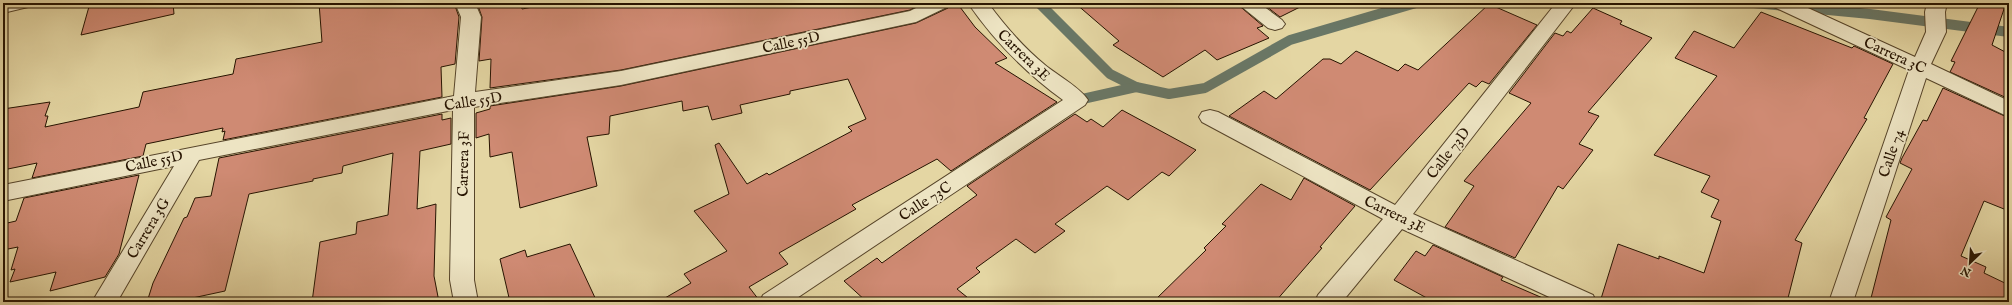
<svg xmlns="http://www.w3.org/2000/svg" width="2012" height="305" font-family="'IM FELL English',serif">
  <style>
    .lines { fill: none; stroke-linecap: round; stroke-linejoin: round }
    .stream { stroke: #697766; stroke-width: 10 }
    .building { fill: #cf8a73; stroke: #261300 }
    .minor-casing { stroke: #564429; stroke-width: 2 }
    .minor { fill: #ede4c3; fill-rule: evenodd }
    .labels { text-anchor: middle; stroke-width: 3.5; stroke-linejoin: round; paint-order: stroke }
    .street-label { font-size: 15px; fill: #261300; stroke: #ede4c3 }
  </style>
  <rect width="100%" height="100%" fill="#e4d6a3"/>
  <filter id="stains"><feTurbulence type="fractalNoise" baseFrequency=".005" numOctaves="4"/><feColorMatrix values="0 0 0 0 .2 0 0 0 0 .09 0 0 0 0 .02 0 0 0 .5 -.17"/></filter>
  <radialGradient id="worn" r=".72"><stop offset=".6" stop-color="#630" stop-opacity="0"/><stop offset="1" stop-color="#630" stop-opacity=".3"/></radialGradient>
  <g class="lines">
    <g class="stream">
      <path d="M1039,3L1110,74L1136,87L1169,94L1205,88L1290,40L1416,3"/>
      <path d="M1754,3L1870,14L2009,32"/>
      <path d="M1078,100L1136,87"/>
    </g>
  </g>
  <g class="building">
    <path d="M90,3H173L174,14L81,35Z"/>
    <path d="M319,3H454L459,17L455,64L441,67L442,97L223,140L225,131L222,132L223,128L146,144L143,156L32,178L37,163L3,170V109L50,102L45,116H48L45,127L139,107L143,92L233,74L236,59L322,42Z"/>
    <path d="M477,3H521L522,9L554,3H923L910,10L621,70L490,88L491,59L479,61L482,17Z"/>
    <path d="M951,3H957L975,27L1007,58L995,63L1057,102L951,171L937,159L852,205L856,209L779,253L788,264L749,287L759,300V302H658L691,283L684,274L727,251L694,211L729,194L715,145L719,143L747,184L767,173L769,175L852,131L848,127L866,119L848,79L790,91V94L740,105L742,113L712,120L708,106L683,111L682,101L610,116L609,134L587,137L597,186L520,208L512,152L490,157L489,134L476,138V113L490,109V106L621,86L916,23L948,8Z"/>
    <path d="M1075,3H1236L1263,26L1257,28L1269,38L1217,60L1205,50L1163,77L1113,45L1119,41Z"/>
    <path d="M1262,3H1308L1280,17Z"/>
    <path d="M1980,3H2006L1992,45L2009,54V99L1950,72L1955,62L1951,61Z"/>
    <path d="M1489,4L1537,25L1489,84L1482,81L1476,87L1469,83L1370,190L1229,116L1264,91L1276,99L1323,59H1330L1341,64L1356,51L1398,71L1405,64L1418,70Z"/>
    <path d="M1593,8L1622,21L1620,24L1652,38L1588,112L1599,116L1579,144L1593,150L1563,189L1558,186L1515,258L1445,227L1474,186L1464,181L1531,103L1509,93L1555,33L1563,36L1567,31L1571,33Z"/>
    <path d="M1761,12L1852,48L1854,46L1893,64L1864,118L1867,119L1795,240L1802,243L1787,302H1600L1618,244L1659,259V256L1704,273L1721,221L1711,217L1719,200L1701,192L1710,176L1654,155L1717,76L1675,58L1694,31L1734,48Z"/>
    <path d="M1943,88L2009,118V211L1984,201L1961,256L1986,267L1984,273L2009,285V302H1870L1891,220L1886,217L1912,169L1900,163L1902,158L1923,120L1927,121Z"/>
    <path d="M1122,110L1196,150L1169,176L1162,172L1128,200L1107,186L1055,224L1065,231L1035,253L1016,239L976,268L980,272L957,289L973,302H867L844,281L877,258L882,263L977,195L967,186L1075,114L1087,122L1091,119L1103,127Z"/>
    <path d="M442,114V120L451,118V144L420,151L417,209L436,204L434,276L439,302H312L320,242L356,234L357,222L388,215L393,153L343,166L342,173L313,179V181L249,194L225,291L174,302H147L153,283L184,218L187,217L195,198L211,196L219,158Z"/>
    <path d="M139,175L119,254L105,277L50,291L56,272L10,282L15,269L11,270L18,247L3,250V224L16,221L24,198Z"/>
    <path d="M1304,178L1355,206L1320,247L1322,248L1275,302H1153L1206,250L1204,248L1226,226L1222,224L1261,184L1291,200Z"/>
    <path d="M570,244L597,302H510L500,259L525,250L527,257Z"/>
    <path d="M1433,245L1503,277L1501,280L1552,302H1434L1394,280L1416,251L1425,256Z"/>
  </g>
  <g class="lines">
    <g class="minor-casing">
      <g id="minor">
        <path d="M3,3H31L28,7L3,13Z"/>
        <path d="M455,3H475L481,17L475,92L621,71L910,11L926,3H950L947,7L916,22L621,85L474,107V280L478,302H454L450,280L453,110L199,160L117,302H92L174,166L3,201V185L454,96L461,17Z"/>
        <path d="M968,3H988C1005,26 1023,47 1045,65C1056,74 1082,89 1088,100L1085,105L791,302H760L763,295L1063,100C1026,73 994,41 968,3Z"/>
        <path d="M1237,3H1259L1282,20L1285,24L1282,28L1275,30L1268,28Z"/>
        <path d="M1556,3H1576L1413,214L1593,295L1596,302H1560L1402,229L1342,302H1315L1318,295L1383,219L1202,122L1199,117L1202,112L1210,110L1218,112L1395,205Z"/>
        <path d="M1771,3H1797L1915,57L1926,32L1925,12L1927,3H1947L1945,12L1946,32L1931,64L2009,101V117L1926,78L1853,302H1829L1909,70L1774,7Z"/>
      </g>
    </g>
    <use href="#minor" class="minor"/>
  </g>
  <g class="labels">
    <g class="street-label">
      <text transform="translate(791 42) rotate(-12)" y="5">Calle 55D</text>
      <text transform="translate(1024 55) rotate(44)" y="5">Carrera 3E</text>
      <text transform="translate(1895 55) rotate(25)" y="5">Carrera 3C</text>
      <text transform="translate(473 101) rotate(-9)" y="5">Calle 55D</text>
      <text transform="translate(1448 153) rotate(-52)" y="5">Calle 73D</text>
      <text transform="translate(1891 153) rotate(-71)" y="5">Calle 74</text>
      <text transform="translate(154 161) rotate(-12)" y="5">Calle 55D</text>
      <text transform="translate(463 164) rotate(-89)" y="5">Carrera 3F</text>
      <text transform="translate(925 201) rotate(-33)" y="5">Calle 73C</text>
      <text transform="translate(1395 214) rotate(26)" y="5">Carrera 3E</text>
      <text transform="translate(148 228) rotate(-59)" y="5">Carrera 3G</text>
    </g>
  </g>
  <rect width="2012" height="305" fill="none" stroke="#e4d6a3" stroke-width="16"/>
  <rect x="4" y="4" width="2004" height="297" fill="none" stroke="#261300" stroke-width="2"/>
  <rect x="8" y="8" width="1996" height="289" fill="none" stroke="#261300"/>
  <g transform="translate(1970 263) rotate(205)" stroke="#ede4c3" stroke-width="3" paint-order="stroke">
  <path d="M0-3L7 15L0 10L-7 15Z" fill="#261300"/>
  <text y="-6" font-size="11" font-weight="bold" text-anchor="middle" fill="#261300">N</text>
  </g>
  <rect width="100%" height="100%" filter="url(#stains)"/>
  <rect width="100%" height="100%" fill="url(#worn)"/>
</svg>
